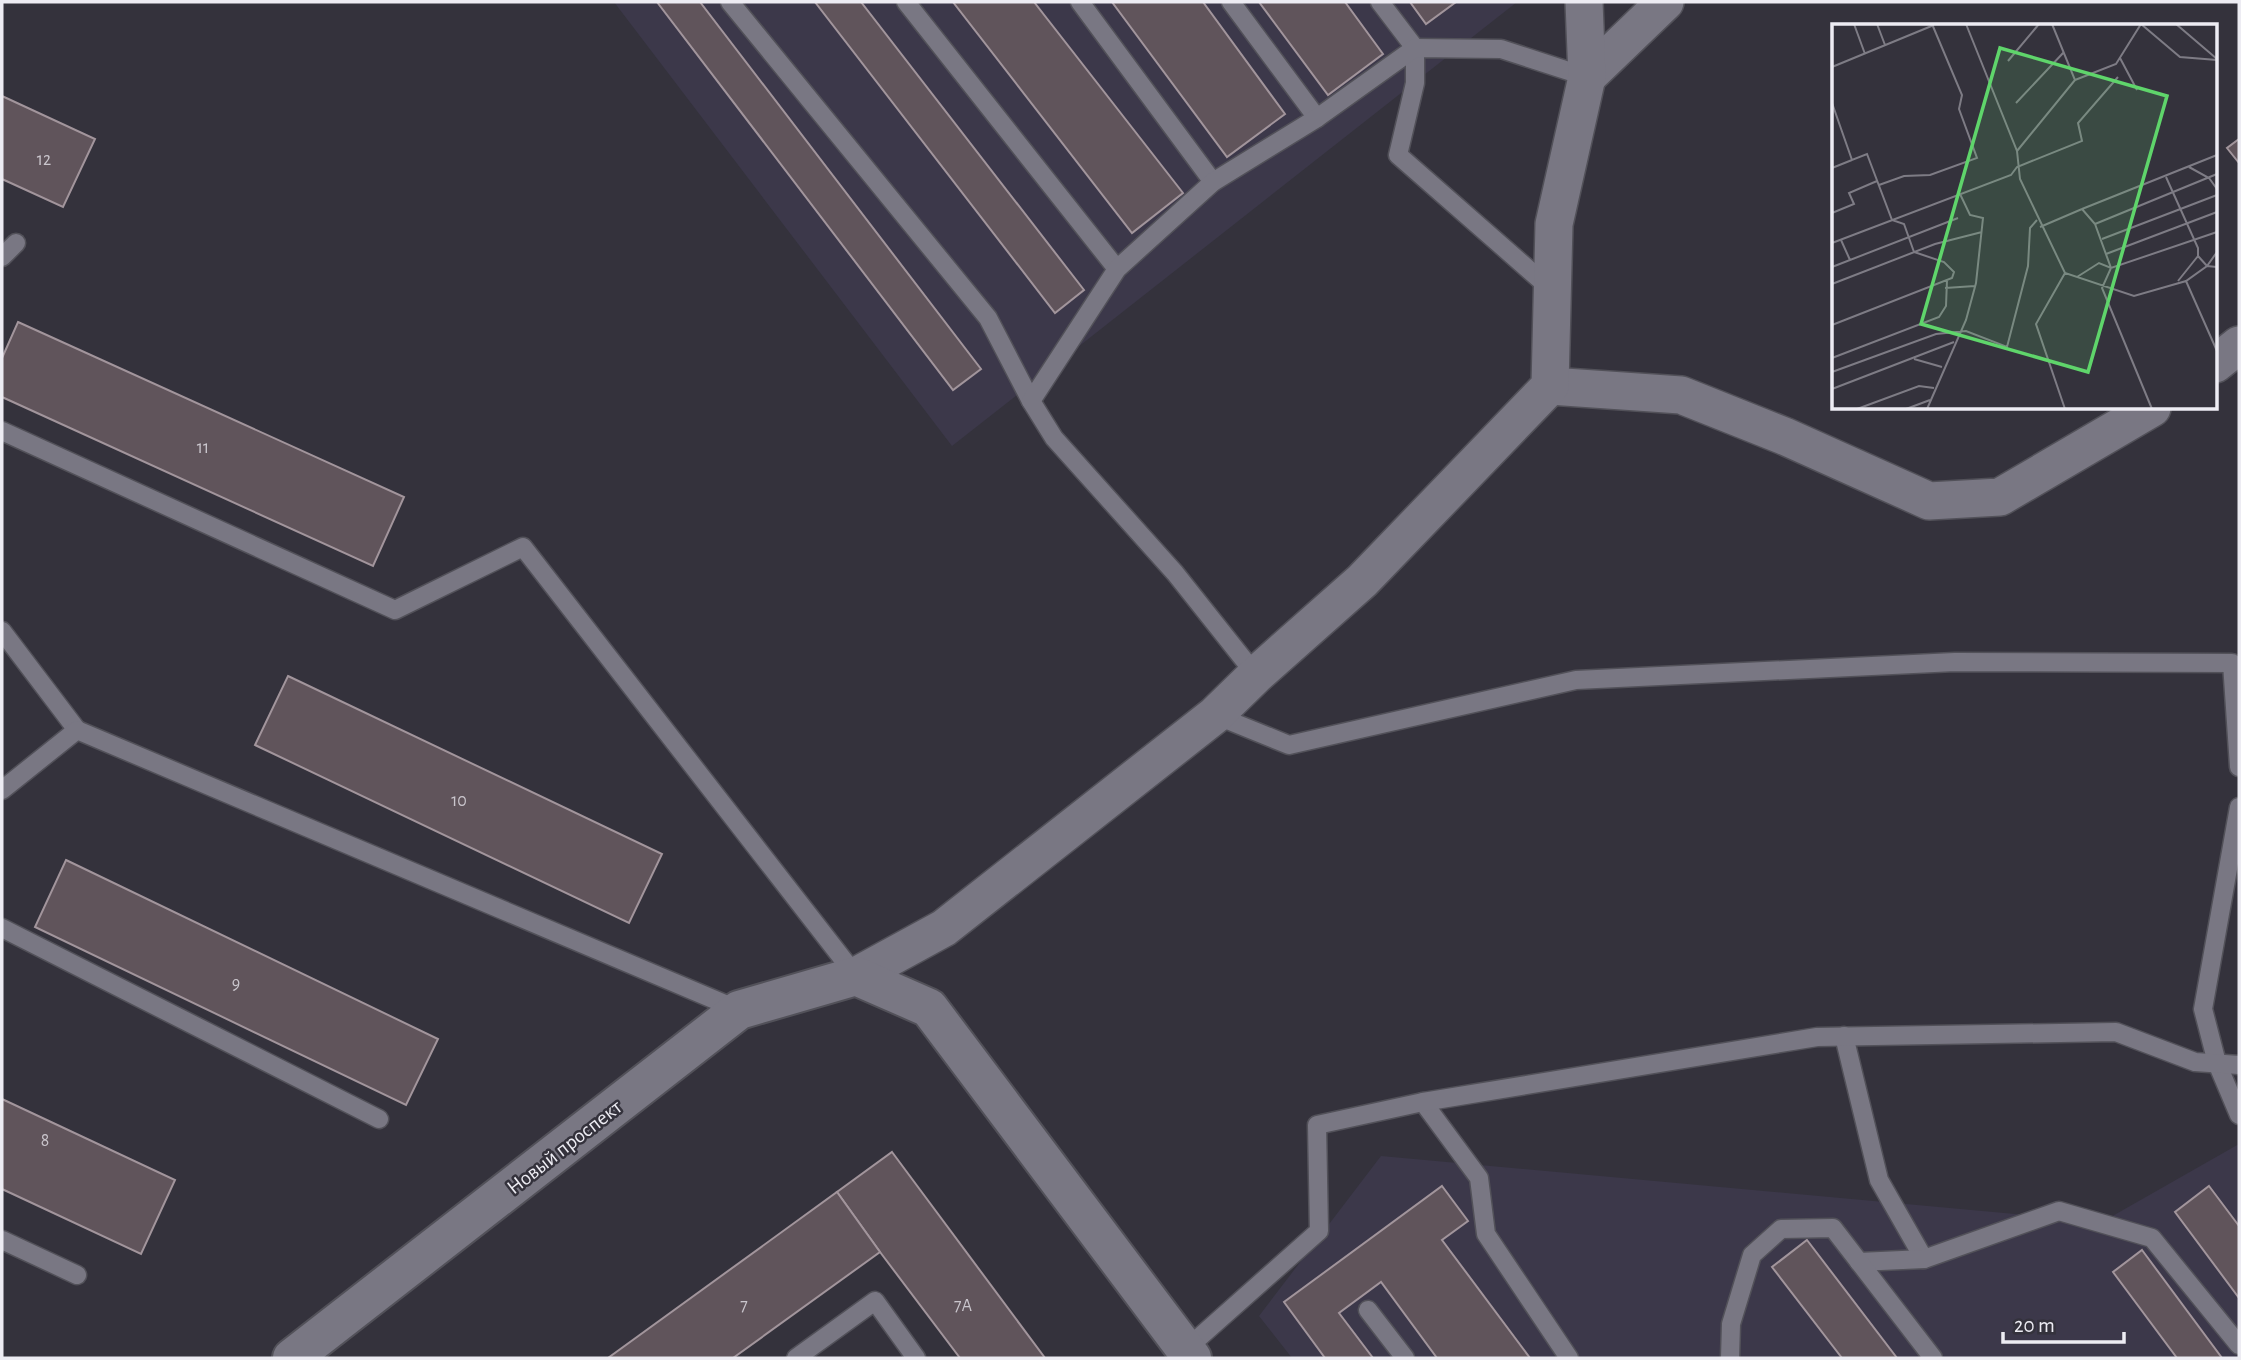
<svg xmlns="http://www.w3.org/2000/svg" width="2241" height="1360" font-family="'Alegreya Sans',sans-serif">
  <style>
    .industrial { fill: #3c384a }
    .building { fill: #60545b; stroke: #a2959c; stroke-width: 2 }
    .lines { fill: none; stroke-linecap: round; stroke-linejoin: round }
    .service-casing { stroke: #525159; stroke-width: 21 }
    .minor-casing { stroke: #525159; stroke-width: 40 }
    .tertiary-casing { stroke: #525159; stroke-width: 42 }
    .service { stroke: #797783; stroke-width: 18 }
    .minor { stroke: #797783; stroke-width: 37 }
    .tertiary { stroke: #797783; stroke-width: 38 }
    .labels { text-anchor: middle; stroke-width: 5; stroke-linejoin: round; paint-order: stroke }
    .number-label { font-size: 18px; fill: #cac6cd }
    .street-label { font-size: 21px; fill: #edecf3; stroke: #34323c }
    .inset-road { fill: none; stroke: #7e7c85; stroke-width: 2 }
    .view { fill: #5fd56b; fill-opacity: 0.15; stroke: #5fd56b; stroke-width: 3.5 }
    .inset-edge { fill: none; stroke: #edecf3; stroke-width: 3.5 }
  </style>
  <rect width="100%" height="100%" fill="#34323c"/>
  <g class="industrial">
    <path d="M614,2H1517L952,446Z"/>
    <path d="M2239,1144V1358H1292L1259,1316L1381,1156L2102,1222Z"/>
  </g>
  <g class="building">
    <path d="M657,2H700L981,369L953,390Z"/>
    <path d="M815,2H861L1084,290L1055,313Z"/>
    <path d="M953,2H1034L1183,193L1132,233Z"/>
    <path d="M1112,2H1203L1285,114L1227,157Z"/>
    <path d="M1259,2H1345L1383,54L1328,95Z"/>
    <path d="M1410,2H1456L1426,24Z"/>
    <path d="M2,96L95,139L63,207L2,179Z"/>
    <path d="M2239,139V163L2227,148Z"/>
    <path d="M18,322L404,497L373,566L2,397V358Z"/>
    <path d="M288,676L662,854L629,923L255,745Z"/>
    <path d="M66,860L438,1039L406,1105L35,927Z"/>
    <path d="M2,1099L175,1180L141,1254L2,1189Z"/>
    <path d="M892,1152L1045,1358H960L880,1252L837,1192Z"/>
    <path d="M1442,1186L1468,1221L1442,1240L1530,1358H1437L1381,1282L1339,1313L1373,1358H1325L1284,1302Z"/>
    <path d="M2209,1186L2239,1226V1298L2175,1212Z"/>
    <path d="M837,1192L880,1252L733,1358H608Z"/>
    <path d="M1807,1240L1897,1358H1842L1772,1267Z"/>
    <path d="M2142,1250L2222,1358H2177L2113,1272Z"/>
  </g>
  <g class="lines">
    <g class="service-casing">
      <g id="service">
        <path d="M730,2L988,318L1031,401"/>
        <path d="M906,2L1117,269"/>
        <path d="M1080,2L1213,182"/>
        <path d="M1231,2L1317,118"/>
        <path d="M1380,2L1415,48V83L1398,155L1552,290"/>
        <path d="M2,257L16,243"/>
        <path d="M2,431L395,610L523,547L856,976"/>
        <path d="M2,631L77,730"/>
        <path d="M1256,675L1175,573L1054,438L1031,401L1117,269L1213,182L1317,118L1415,48L1501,49L1587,77"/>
        <path d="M1215,715L1289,745L1576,680L1955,662L2232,663L2239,767"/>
        <path d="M2,790L77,730L739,1010"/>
        <path d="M2239,807L2203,1009L2217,1063L2239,1115"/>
        <path d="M2,928L379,1119"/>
        <path d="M1844,1036L1879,1180L1924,1259"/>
        <path d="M1423,1102L1479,1178L1486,1234L1569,1358"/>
        <path d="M2,1240L77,1275"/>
        <path d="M1859,1262L1924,1259L2059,1211L2152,1238L2239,1345"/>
        <path d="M1368,1310L1405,1358"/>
        <path d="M1185,1350L1319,1231L1317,1125L1423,1102L1817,1037L2116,1032L2195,1062L2239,1065"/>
        <path d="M796,1358L875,1301L916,1358"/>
        <path d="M1730,1358L1731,1324L1752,1255L1781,1229L1833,1228L1933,1358"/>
      </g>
    </g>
    <g class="minor-casing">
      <g id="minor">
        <path d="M1587,77L1665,2"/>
        <path d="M2215,364L2239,345"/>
        <path d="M1550,386L1681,395L1784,436L1929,501L2000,497L2152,408"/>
        <path d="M856,976L944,928L1215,715L1256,675L1362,581L1550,386L1554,224L1587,77L1584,2"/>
      </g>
    </g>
    <g class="tertiary-casing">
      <path id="tertiary" d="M292,1358L739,1010L856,976L929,1008L1192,1358"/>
    </g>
    <use href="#service" class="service"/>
    <use href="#minor" class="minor"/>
    <use href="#tertiary" class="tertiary"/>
  </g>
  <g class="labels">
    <g class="number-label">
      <text x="44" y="165">12</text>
      <text x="203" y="453">11</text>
      <text x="459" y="806">10</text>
      <text x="236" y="989">9</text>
      <text x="45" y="1146">8</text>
      <text x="744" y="1311">7</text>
      <text x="963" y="1311">7А</text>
    </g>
    <g class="street-label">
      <text transform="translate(564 1147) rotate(-38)" y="7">Новый проспект</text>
    </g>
  </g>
  <g transform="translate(1832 24)">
    <rect width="385" height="385" fill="#34323c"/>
    <path class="inset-road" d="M22,0L33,30M45,0L53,21M134,0L185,127L188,155L233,249L302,272L354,257L375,242L385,228M309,0L348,33L385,36M344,0L385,35M288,34L305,66M176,37L207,0M0,43L102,1M243,56L284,40L309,0M0,79L20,136L35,130L60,196L72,200L82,228L112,238L122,248L120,254L0,301M184,79L232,28M185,127L243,56L220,0M357,143L377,154L385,165M0,144L20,136M334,153L366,224V232L346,257M47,161L72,152L98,151L145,134L127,85L130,71L100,0M250,185L385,131M0,189L22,180L17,169L45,157M263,200L385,150M208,203L250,185L263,200L279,244L270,264L320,385M270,215L385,171M9,216L18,236M0,219L179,151L185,143L250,117L246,99L286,53M274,230L385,188M366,232L375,242L385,243M0,243L126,194M245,253L267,239L279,244L385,208M354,257L385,327M0,260L103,220L150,208M113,264L143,262M0,334L107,293L114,282L115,256M82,335L110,343M0,348L104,310L134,307L175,323L196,242L198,204L205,196M0,365L122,318M25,385L87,362L102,364M74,385L98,376M95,385L134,296L144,259L151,194L138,191L128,170M233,385L204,300L233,249"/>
    <path class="view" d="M168,24L335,72L256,348L89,300Z"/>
    <rect width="385" height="385" class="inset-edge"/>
  </g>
  <rect width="2241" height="1360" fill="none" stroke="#edecf3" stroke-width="7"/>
  <path d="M2003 1332v10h121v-10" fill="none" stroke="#edecf3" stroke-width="3.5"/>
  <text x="2014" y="1332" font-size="21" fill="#edecf3" stroke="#34323c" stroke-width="5" paint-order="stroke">20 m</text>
</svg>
